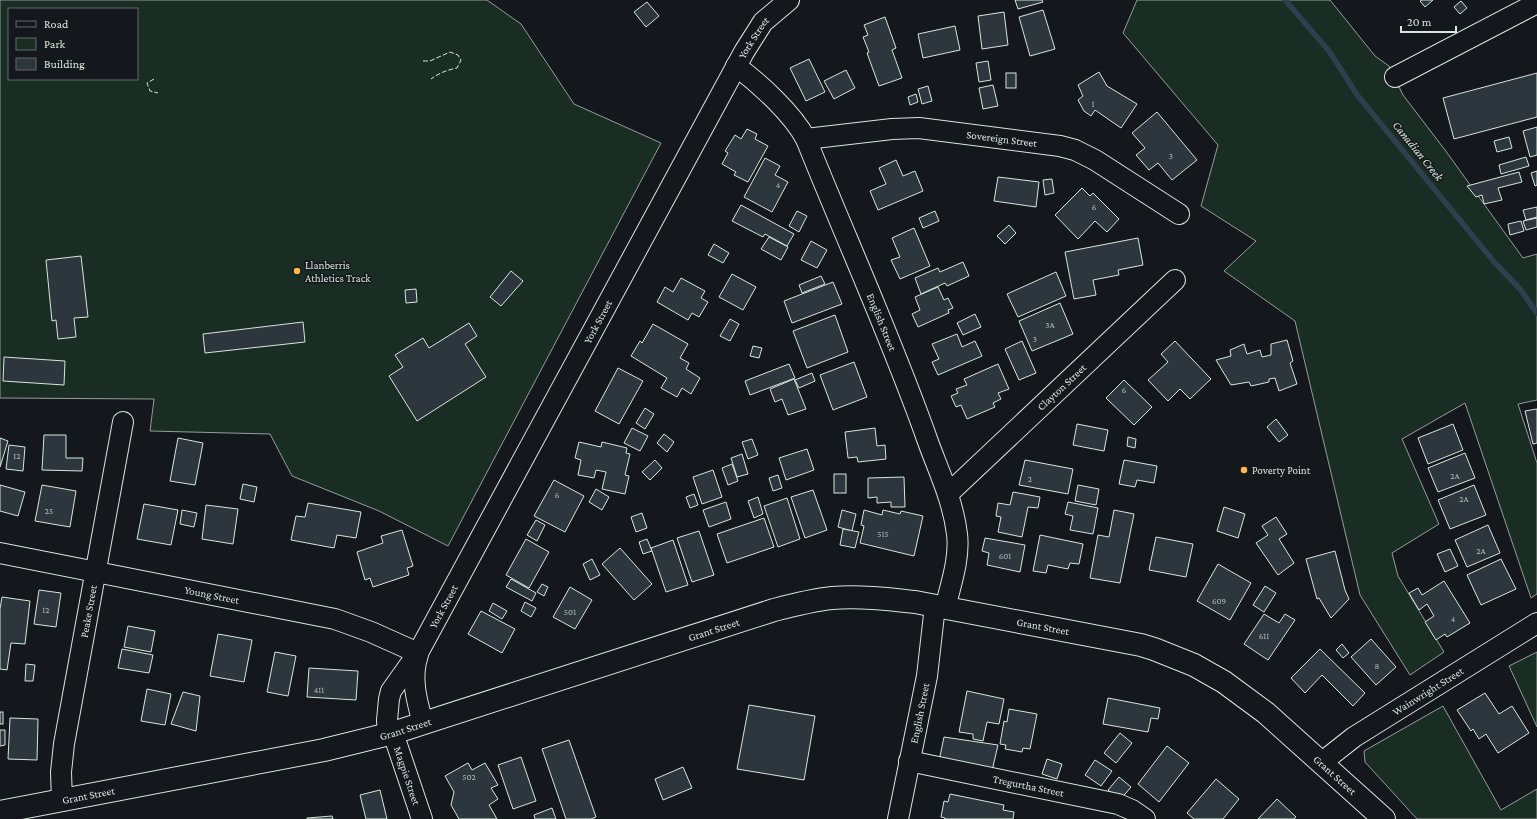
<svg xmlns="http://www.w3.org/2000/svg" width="1537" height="819" font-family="'Crimson Pro',serif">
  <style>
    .green { fill: #1a2d24; stroke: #939e99; fill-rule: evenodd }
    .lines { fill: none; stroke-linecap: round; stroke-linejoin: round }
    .stream { stroke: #2f3f4d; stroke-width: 5.5 }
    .building { fill: #2c363c; stroke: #d8e6dc }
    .minor-casing { stroke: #d8e6dc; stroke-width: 22 }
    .major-casing { stroke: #d8e6dc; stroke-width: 24 }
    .minor { stroke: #14181c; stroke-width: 20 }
    .major { stroke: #14181c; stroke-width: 22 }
    .fence { stroke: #d8e6dc; stroke-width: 1; stroke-dasharray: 5 2; stroke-linecap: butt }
    .poi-dot { fill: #ffb74d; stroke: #14181c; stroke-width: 1.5 }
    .labels { text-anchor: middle; stroke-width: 3; stroke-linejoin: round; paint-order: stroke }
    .number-label { font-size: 9px; fill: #adbab4 }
    .street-label { font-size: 11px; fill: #d8e6dc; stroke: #14181c }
    .poi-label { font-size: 11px; fill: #d8e6dc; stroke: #14181c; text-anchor: start }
    .water-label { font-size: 12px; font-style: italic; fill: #d8e6dc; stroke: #14181c }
  </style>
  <rect width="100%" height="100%" fill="#14181c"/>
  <g class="green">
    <path d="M0,0H487L521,24L574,104L661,143L448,546L379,511L292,476L270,434L150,431L154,399L0,398ZM9,9H137V79H9Z"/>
    <path d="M1137,0H1330L1375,56L1389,66L1403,95L1445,150L1523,258L1537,254V400L1518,404L1537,463V594L1531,598L1465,403L1402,439L1439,524L1392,553L1398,576L1444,652L1410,675L1360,595L1295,321L1224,271L1256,241L1201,206L1218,145L1123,33Z"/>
    <path d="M1537,652V727L1509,666Z"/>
    <path d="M1443,706L1501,810L1537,789V819H1417L1365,762L1364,751Z"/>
  </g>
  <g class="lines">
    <path class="stream" d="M1285,0L1329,51L1358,96L1495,263L1520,289L1537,313"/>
  </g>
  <g class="building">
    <path d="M1015,0H1042L1043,2L1018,9Z"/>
    <path d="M1422,0H1433L1425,7L1420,1Z"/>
    <path d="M1461,1L1467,8L1460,14L1454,7Z"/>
    <path d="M647,2L659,16L646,27L634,12Z"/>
    <path d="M1043,10L1055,49L1030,56L1019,17Z"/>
    <path d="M1004,12L1008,45L982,49L978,16Z"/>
    <path d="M885,17L896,48L892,50L902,78L879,86L867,53L869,52L863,37L868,35L864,25Z"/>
    <path d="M955,26L960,50L923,58L918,34Z"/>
    <path d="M809,59L825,92L806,101L790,68Z"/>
    <path d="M988,61L991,80L979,82L976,63Z"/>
    <path d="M846,70L855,88L834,99L824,81Z"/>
    <path d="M1099,72L1107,86L1137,104L1121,128L1095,110L1091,116L1084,111L1078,100L1083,96L1078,85Z"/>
    <rect x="1006" y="73" width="10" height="15"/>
    <path d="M1537,73V117L1454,139L1443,98Z"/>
    <path d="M993,85L998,106L983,109L979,88Z"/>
    <path d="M928,86L932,101L922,104L918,89Z"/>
    <path d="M916,94L918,102L910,105L908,97Z"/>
    <path d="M1157,112L1197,160L1172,180L1158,163L1149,170L1136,155L1145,148L1132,133Z"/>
    <path d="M1537,127V155L1530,157L1523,131Z"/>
    <path d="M747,129L757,134L755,139L768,146L748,182L734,175L736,172L722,164L728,153L725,151L735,135L741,139Z"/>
    <path d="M1509,137L1512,148L1497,152L1494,141Z"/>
    <path d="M1526,157L1529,166L1501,174L1499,165Z"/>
    <path d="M765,158L780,166L775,175L788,182L772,212L744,197Z"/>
    <path d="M896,160L903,176L915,171L923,191L878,210L870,191L886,184L879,168Z"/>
    <path d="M1537,171V185L1535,186L1531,173Z"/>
    <path d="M1519,172L1522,182L1498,188L1502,200L1484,204L1482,195L1476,197L1467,186Z"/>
    <path d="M998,177L1039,182L1036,207L994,201Z"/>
    <path d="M1052,179L1054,193L1045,195L1043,180Z"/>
    <path d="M1082,188L1090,196L1093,193L1119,219L1107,232L1095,221L1078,239L1055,215Z"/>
    <path d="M741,205L794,234L787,246L765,234L763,237L732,221Z"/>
    <path d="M1537,207V217L1526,220L1523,210Z"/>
    <path d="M797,211L807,216L799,232L789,226Z"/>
    <path d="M935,211L939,221L923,228L919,218Z"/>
    <path d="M1537,218V227L1526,230L1523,221Z"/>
    <path d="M1521,221L1524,231L1510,235L1508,224Z"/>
    <path d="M1009,225L1016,233L1005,244L997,236Z"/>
    <path d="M914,228L930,266L900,279L891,260L900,257L892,238Z"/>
    <path d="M769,237L788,247L781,260L761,249Z"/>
    <path d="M1138,238L1143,265L1118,270L1119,275L1093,280L1096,295L1074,299L1065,252Z"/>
    <path d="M811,241L827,250L817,268L801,260Z"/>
    <path d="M714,244L729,253L723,263L708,255Z"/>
    <path d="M81,256L88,317L74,318L76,337L58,339L56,320L52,321L46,260Z"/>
    <path d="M963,262L969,276L947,286L945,283L921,294L915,278L938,268L940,272Z"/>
    <path d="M511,271L523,281L501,306L490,297Z"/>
    <path d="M1056,272L1066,296L1018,317L1007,294Z"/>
    <path d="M732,274L756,287L743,310L719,297Z"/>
    <path d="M821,276L825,284L802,293L799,285Z"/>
    <path d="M681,278L705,291L701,298L708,302L699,317L692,313L688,320L657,302L665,287L673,292Z"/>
    <path d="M833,282L842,304L792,323L784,301Z"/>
    <path d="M938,287L944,300L948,298L953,308L948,310L949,313L918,327L912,314L920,310L915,297Z"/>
    <path d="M416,289L417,302L406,303L405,290Z"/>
    <path d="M1060,303L1073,334L1032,351L1019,321Z"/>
    <path d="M975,314L981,327L963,335L957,323Z"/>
    <path d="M835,315L848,352L807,368L793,331Z"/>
    <path d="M730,319L739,324L730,341L720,336Z"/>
    <path d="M303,322L305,342L205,353L203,334Z"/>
    <path d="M469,323L477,336L465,344L486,377L417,421L389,376L403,367L395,355L423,338L429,348Z"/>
    <path d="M653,324L688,344L680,358L689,363L686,369L700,378L691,394L682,388L677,397L661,388L667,378L631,356L640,341L642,343Z"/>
    <path d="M957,334L962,347L975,341L982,356L938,375L932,362L939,359L932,344Z"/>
    <path d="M1287,340L1293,361L1290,363L1297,384L1279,391L1275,378L1269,379V382L1251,386L1249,382L1231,385L1216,360L1231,356L1230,350L1244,344L1247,354L1260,350L1262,357L1271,355V344Z"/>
    <path d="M1022,341L1036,373L1019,380L1005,349Z"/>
    <path d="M1175,341L1211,379L1190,399L1180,389L1168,401L1148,380L1168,362L1161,354Z"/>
    <path d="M753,346L762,348L759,358L750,356Z"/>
    <path d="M4,357L65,361L64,385L3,381Z"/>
    <path d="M854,362L867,397L833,410L820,375Z"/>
    <path d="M789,364L795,378L750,395L745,381Z"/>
    <path d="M998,364L1009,389L998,393L1001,399L993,403L995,407L967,419L961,405L956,407L951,396L958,393L956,389L967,385L964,379Z"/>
    <path d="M618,368L643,381L619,424L595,411Z"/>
    <path d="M812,373L815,381L799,388L795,380Z"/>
    <path d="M794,379L806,409L788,415L782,399L775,402L770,389Z"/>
    <path d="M1124,380L1152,407L1134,425L1106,398Z"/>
    <path d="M645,408L654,414L645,429L636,423Z"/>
    <path d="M1537,409V443L1533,444L1525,411Z"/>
    <path d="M1276,419L1288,435L1279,442L1267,427Z"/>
    <path d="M1077,424L1108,430L1104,451L1073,445Z"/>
    <path d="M1453,424L1463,450L1428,464L1418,438Z"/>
    <path d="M632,428L648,436L640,451L624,443Z"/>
    <path d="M875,428L877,446L885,445L886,459L858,462L857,457L848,458L845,432Z"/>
    <path d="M664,434L674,442L667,452L657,443Z"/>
    <path d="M44,435H66V458H83L82,471L42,470Z"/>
    <path d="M1128,437L1136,439L1135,448L1127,446Z"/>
    <path d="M0,438L8,441L0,467Z"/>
    <path d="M178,438L203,443L195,485L170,481Z"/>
    <path d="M752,439L758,455L748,459L742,442Z"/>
    <path d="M579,442L601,447L602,442L627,448L626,453L630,454L625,475L629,476L625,494L602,489L606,472L596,470L594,478L578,475L581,460L575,458Z"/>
    <path d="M9,445L25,447L23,471L6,469Z"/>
    <path d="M807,449L814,470L786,480L779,458Z"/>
    <path d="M1465,453L1475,478L1438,492L1428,468Z"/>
    <path d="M742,454L748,474L737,477L731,458Z"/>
    <path d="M655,460L662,468L650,480L642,472Z"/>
    <path d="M1025,460L1073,469L1068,494L1019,485Z"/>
    <path d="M1124,460L1157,466L1154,483L1137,480L1135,487L1119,484Z"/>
    <path d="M732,464L738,481L728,485L722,468Z"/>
    <path d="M713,470L722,497L702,504L693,477Z"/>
    <rect x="834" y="474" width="12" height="19"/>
    <path d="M778,475L782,488L773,491L769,478Z"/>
    <path d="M904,477L905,507H891V502L877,503V497L868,498V478Z"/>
    <path d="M554,480L584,496L565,532L534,516Z"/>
    <path d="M243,484L257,487L254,502L240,499Z"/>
    <path d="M0,485L25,492L18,516L0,511Z"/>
    <path d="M42,485L76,491L70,527L35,521Z"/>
    <path d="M1078,485L1099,489L1096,505L1075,501Z"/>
    <path d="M1474,485L1486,515L1450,529L1438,500Z"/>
    <path d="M596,489L609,497L602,510L589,502Z"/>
    <path d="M813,490L827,530L805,538L791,497Z"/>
    <path d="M1013,492L1040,497L1038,508L1028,507L1022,537L998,532L1001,517L996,516L998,503L1010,505Z"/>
    <path d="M694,494L698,505L690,508L686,497Z"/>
    <path d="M758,497L763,514L754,518L748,501Z"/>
    <path d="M787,498L800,539L778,547L764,506Z"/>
    <path d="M726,502L731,519L709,527L703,510Z"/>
    <path d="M1068,502L1098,508L1093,534L1070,530L1073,516L1065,514Z"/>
    <path d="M308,503L361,512L356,538L337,535L334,548L291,540L296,516L305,517Z"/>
    <path d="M144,504L178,510L171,545L137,539Z"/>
    <path d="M206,505L238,509L233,544L202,539Z"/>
    <path d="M1224,507L1245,514L1238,538L1217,531Z"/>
    <path d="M182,510L197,513L194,527L180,524Z"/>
    <path d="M842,510L856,514L852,531L838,527Z"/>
    <path d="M864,510L882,515L883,510L900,514L901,511L923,516L914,556L860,543L864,526L861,525Z"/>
    <path d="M1114,510L1134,514L1120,583L1090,578L1098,535L1109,537Z"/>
    <path d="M642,513L647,528L636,532L631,517Z"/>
    <path d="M1276,517L1287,534L1279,539L1294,563L1278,575L1256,543L1268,535L1262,526Z"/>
    <path d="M764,518L774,547L727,563L717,534Z"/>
    <path d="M536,520L545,525L537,541L527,535Z"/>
    <path d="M1488,525L1500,553L1467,567L1455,540Z"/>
    <path d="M843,529L859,532L855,548L840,545Z"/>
    <path d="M402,530L413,566L407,568L409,575L373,587L370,578L365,580L357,552L383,543L381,536Z"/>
    <path d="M699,531L714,575L692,582L677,538Z"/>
    <path d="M1040,535L1083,544L1079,564L1070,563L1068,569L1048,565L1046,573L1033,571Z"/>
    <path d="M1156,537L1193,544L1186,577L1149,570Z"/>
    <path d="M985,538L1025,545L1020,572L987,565L989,553L982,551Z"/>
    <path d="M526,539L549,552L529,588L506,575Z"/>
    <path d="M647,539L652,551L643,554L639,542Z"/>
    <path d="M673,540L688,585L666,592L651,548Z"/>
    <path d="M620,548L652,584L634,600L602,564Z"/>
    <path d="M1450,549L1458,566L1445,572L1437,554Z"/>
    <path d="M1335,551L1345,590L1349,599L1331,618L1319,598L1317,599L1306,559Z"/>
    <path d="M592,559L600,575L590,580L583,564Z"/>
    <path d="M1501,559L1516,589L1481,605L1467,575Z"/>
    <path d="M1218,564L1251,583L1230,620L1197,601Z"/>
    <path d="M511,579L536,593L532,601L506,587Z"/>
    <path d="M1444,581L1470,623L1447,637L1445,634L1436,640L1425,622L1434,616L1427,604L1419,610L1409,593L1418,588L1422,595Z"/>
    <path d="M542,584L548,587L544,596L537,592Z"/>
    <path d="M1265,586L1276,593L1264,612L1253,605Z"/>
    <path d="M570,587L592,600L575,629L553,617Z"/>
    <path d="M39,590L61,593L56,627L34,624Z"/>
    <path d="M2,597L30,601L25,644L11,643L7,670L0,669V609Z"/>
    <path d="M525,602L536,608L531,617L521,611Z"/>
    <path d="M493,603L507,611L502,619L489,611Z"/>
    <path d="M481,611L515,629L502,653L468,634Z"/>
    <path d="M1264,614L1279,623L1285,614L1295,620L1268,660L1244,644Z"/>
    <path d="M128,626L155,631L151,652L124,647Z"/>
    <path d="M218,634L252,640L244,682L210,676Z"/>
    <path d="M1371,639L1396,667L1376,685L1351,657Z"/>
    <path d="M1342,644L1349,653L1343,658L1336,650Z"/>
    <path d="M122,649L153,655L149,673L118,668Z"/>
    <path d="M1320,649L1365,693L1353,706L1322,675L1305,693L1291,678Z"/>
    <path d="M275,652L296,656L288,696L267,692Z"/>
    <path d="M26,664L35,665L33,681H25Z"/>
    <path d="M309,668L358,671L356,700L307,697Z"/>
    <path d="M147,689L171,694L165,725L141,721Z"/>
    <path d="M967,691L1004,699L999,724L987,722L983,741L973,739V734L959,732Z"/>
    <path d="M183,692L200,696L196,731L171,724Z"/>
    <path d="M1485,693L1499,714L1512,706L1529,733L1498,753L1486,734L1479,739L1473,729L1471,731L1457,710Z"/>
    <path d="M1108,698L1160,708L1158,719L1151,718L1148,732L1103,724Z"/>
    <path d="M749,705L815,716L804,780L737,769Z"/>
    <path d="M1009,709L1037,714L1030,749L1023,748L1022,752L1005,749L1006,745L1000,744L1004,721L1007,722Z"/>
    <rect x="0" y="712" width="3" height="12"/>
    <path d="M10,718L38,719L37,760L8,759Z"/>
    <path d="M0,730H5V745L0,746Z"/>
    <path d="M1120,733L1132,743L1116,763L1104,753Z"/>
    <path d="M944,737L998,745L992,771L939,761Z"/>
    <path d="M569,740L596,817L591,819H566L542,749Z"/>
    <path d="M1167,746L1189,763L1159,802L1138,784Z"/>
    <path d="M521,757L536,801L513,809L498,765Z"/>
    <path d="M1047,759L1062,764L1057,779L1042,774Z"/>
    <path d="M1095,760L1112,771L1101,786L1085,775Z"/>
    <path d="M468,763L472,770L485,763L498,785L491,788L498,799L489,805L497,819H459L451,805L454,792L445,776Z"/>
    <path d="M683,767L692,788L663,800L655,779Z"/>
    <path d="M1119,777L1131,787L1120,800L1108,790Z"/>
    <path d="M1216,779L1239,799L1223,819H1194L1187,813Z"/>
    <path d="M380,790L387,819H366L360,795Z"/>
    <path d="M950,794L1004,805L1003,810L1014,812L1013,819H945V818L941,817L944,801L948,802Z"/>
    <path d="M1277,799L1296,817L1294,819H1258Z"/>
    <path d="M552,808L556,819H535L534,815Z"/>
    <path d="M332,816L333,819H307V818Z"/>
  </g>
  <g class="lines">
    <g class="minor-casing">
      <g id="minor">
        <path id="s1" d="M736,66C760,84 792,113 806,139C846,239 891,337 927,439C938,470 953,500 957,534C960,558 951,584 945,608"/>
        <path d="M1395,77L1537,3"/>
        <path id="s2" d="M806,139L892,129L919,128L1060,146L1075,150L1095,160L1179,214"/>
        <path id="s3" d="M948,494L1175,280"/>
        <path id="s4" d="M0,553L335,619L371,632L418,653"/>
        <path d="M418,655C410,677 417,702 423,723"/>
        <path id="s5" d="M393,733L422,819"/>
        <path id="s6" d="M388,734L387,720L389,699L391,691L418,653L744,52L763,22L789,0"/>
        <path id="s7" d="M909,761L1118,804L1132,810L1145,819"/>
        <path id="s8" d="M1321,763L1354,737L1537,623"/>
        <path id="s9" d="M62,801L61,772L64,744L123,422"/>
        <path id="s10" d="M898,819L927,676L935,606"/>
      </g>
    </g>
    <g class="major-casing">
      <g id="major">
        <path id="s11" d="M0,812L324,750L393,733L774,610C793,605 812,600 832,598C860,596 887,599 915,602L1141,645L1154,649L1194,665L1224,682L1266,713L1384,819"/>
      </g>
    </g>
    <use href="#minor" class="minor"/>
    <use href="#major" class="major"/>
    <g class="fence">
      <path d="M423,61H430L450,52L458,55L461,60L457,68C447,70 439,73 431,79"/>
      <path d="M154,79L147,83L150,91L158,93"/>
    </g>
  </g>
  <g class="poi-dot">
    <circle cx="297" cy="271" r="4"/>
    <circle cx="1244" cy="470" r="4"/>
  </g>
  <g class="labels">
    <g class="number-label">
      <text x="1093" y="107">1</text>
      <text x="1171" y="159">3</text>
      <text x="778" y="188">4</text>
      <text x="1094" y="210">6</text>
      <text x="1050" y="328">3A</text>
      <text x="1035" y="342">3</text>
      <text x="1124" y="393">6</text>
      <text x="17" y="459">12</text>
      <text x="1455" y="479">2A</text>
      <text x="1030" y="482">2</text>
      <text x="557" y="498">6</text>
      <text x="1464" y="502">2A</text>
      <text x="49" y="514">25</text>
      <text x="883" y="537">515</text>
      <text x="1481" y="554">2A</text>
      <text x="1005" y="559">601</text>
      <text x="1219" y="604">609</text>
      <text x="46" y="613">12</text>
      <text x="570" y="615">501</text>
      <text x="1453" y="622">4</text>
      <text x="1264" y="639">611</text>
      <text x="1377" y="669">8</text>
      <text x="319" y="693">411</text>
      <text x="469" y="780">502</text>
    </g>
    <g class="street-label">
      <text dy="4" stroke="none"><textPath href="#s6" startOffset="791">York Street</textPath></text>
      <text dy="4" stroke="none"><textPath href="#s2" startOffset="197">Sovereign Street</textPath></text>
      <text dy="4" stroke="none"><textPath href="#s6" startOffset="467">York Street</textPath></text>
      <text dy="4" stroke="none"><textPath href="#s1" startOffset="300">English Street</textPath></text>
      <text dy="4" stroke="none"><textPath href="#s3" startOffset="156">Clayton Street</textPath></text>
      <text dy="4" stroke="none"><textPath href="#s4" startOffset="216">Young Street</textPath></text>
      <text dy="4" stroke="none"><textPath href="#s6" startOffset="143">York Street</textPath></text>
      <text dy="4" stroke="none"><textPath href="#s9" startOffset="192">Peake Street</textPath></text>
      <text dy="4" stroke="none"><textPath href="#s11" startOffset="1074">Grant Street</textPath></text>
      <text dy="4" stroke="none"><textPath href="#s11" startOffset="738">Grant Street</textPath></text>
      <text dy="4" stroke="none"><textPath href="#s8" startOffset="129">Wainwright Street</textPath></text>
      <text dy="4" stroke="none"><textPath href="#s10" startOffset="108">English Street</textPath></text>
      <text dy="4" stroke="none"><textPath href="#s11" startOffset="414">Grant Street</textPath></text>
      <text dy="4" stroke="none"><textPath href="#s11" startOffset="1410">Grant Street</textPath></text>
      <text dy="4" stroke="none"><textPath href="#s5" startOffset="45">Magpie Street</textPath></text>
      <text dy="4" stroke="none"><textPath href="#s7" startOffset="122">Tregurtha Street</textPath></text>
      <text dy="4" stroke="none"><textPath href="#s11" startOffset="90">Grant Street</textPath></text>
    </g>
    <g class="poi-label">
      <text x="305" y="269">Llanberris<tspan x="305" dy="13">Athletics Track</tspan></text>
      <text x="1252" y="474">Poverty Point</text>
    </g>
    <g class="water-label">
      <text transform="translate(1418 151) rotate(51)" y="4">Canadian Creek</text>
    </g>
  </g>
  <rect x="8" y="8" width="130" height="72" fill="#14181c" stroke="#626a69"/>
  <rect x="16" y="21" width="20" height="6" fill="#14181c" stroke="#626a69"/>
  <text x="44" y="28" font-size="12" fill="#d8e6dc">Road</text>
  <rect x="16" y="38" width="20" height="12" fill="#1a2d24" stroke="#626a69"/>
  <text x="44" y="48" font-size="12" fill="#d8e6dc">Park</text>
  <rect x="16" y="58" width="20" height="12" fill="#2c363c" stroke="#626a69"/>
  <text x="44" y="68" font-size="12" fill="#d8e6dc">Building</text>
  <path d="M1401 26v6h55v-6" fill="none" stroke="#d8e6dc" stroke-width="2"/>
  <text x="1407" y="26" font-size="12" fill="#d8e6dc" stroke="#14181c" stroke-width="3" paint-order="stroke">20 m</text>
</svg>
